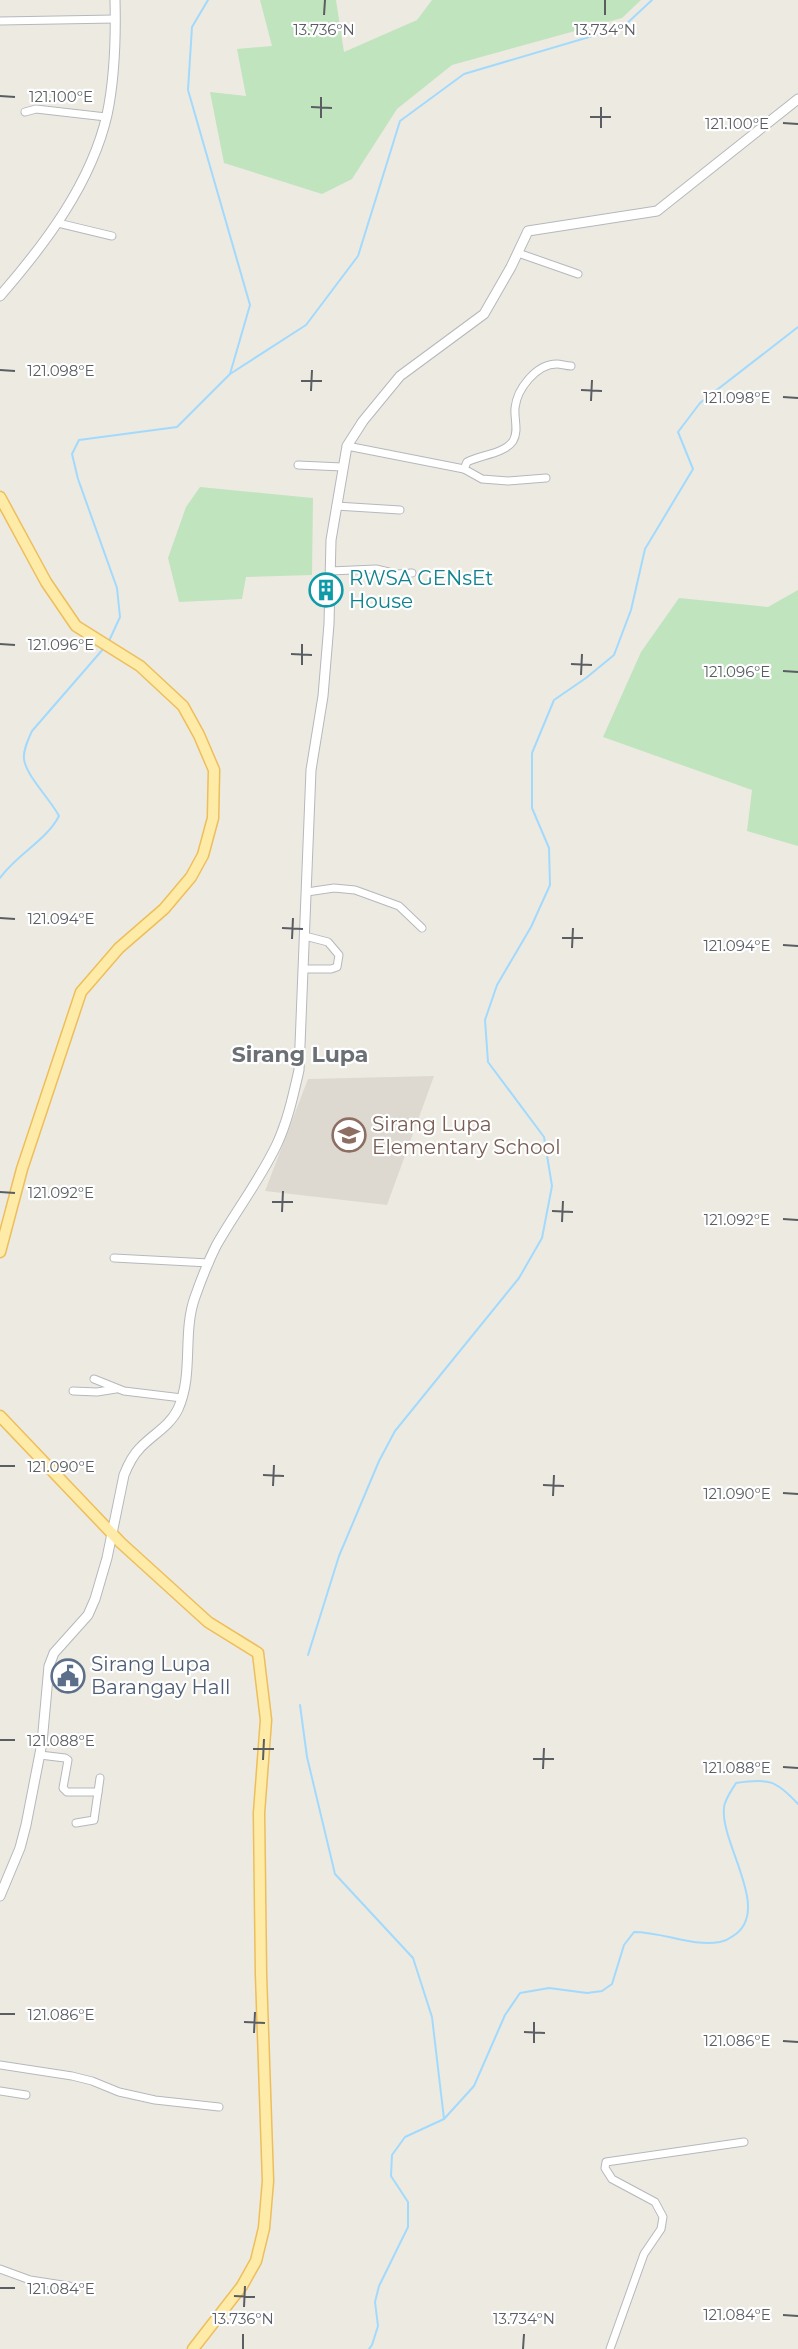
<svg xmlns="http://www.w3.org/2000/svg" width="798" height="2349" font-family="Montserrat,sans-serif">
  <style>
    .education { fill: #ddd9d0 }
    .green { fill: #c0e4be }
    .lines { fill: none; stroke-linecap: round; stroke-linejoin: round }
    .stream { stroke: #a2dafd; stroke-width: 2 }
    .minor-casing { stroke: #b5b8bc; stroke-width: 9 }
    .tertiary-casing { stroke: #b5b8bc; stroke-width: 11 }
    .primary-casing { stroke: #eebe5a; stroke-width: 13 }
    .minor { stroke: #fff; stroke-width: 7 }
    .tertiary { stroke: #fff; stroke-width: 9 }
    .primary { stroke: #fdeba7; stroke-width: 10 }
    .ticks { fill: none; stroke: #5a5e63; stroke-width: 2 }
    .labels { text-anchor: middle; stroke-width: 4.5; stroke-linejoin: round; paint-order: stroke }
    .culture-label { font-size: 20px; fill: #0d838f; stroke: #fff; text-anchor: start }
    .education-label { font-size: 20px; fill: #785e54; stroke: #fff; text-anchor: start }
    .service-label { font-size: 20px; fill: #4e5e75; stroke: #fff; text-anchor: start }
    .quarter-label { font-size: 22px; font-weight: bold; fill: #6b7075; stroke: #fff }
    .ticks-label { font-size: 15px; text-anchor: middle; fill: #5a5e63; stroke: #fff; stroke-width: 4.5; stroke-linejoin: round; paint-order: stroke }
  </style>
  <rect width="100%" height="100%" fill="#edeae2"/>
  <path class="education" d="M434,1076L387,1205L265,1191L308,1079Z"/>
  <g class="green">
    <path d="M260,0H336L344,52L417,20L432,0H641L622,18L452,65L397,109L352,179L322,194L224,163L210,92L246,96L237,49L272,46Z"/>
    <path d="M200,487L313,498L312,575L246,577L242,599L179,602L168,558L186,507Z"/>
    <path d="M798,590V846L747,831L752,790L603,737L641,652L679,598L768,607Z"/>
  </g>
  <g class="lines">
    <g class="stream">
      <path d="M230,374L306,325L358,256L400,121L464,74L623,27L652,0"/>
      <path d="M109,641L120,617L117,588L78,479L72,454L79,440L177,427L230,374L250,305L188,90L192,27L208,0"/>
      <path d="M0,878C17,854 46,841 59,816C51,800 26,776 24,759C23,750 28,740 32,731L104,648"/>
      <path d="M308,1655L339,1556L379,1461L395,1431L519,1278L542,1238L552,1186L544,1137L488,1062L485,1020L497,985L531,927L550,885L549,848L532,808V753L554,700L586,678L614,655L631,610L645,549L693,469L678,432L700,403L798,327"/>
      <path d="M300,1705L307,1757L335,1874L413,1958L432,2017L444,2119"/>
      <path d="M369,2349L372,2345L378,2326L375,2302L379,2286L408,2227V2202L391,2176L392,2155L405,2137L444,2119L474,2086L505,2015L520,1993L549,1988L587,1993L602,1991L612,1984L624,1945L634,1932C663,1932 692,1947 720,1942C725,1941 729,1939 733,1936C773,1911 720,1844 724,1808C724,1800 732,1790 736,1783C768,1778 776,1780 798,1804"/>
    </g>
    <g class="minor-casing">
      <g id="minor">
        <path d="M0,21L115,19"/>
        <path d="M25,112L36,109L106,117"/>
        <path d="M58,223L112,236"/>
        <path d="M518,253L578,274"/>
        <path d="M347,446L464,469L482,479L508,481L546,478"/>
        <path d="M298,465L342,467"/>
        <path d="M464,469L467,462C480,455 504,454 513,441C519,431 514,419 515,408C517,389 536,364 557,364C561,364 566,366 571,366"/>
        <path d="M336,506L400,510"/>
        <path d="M330,571L376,569L397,574L412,573"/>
        <path d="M307,892L334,888L355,890L399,906L422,928"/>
        <path d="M303,969H331L337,967L339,955L328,942L305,936"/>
        <path d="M114,1258L209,1263"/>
        <path d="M94,1379L124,1391L182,1398"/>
        <path d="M73,1391L97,1392L116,1389"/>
        <path d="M40,1755L65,1758L68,1760L63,1788L67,1792H98L100,1778"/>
        <path d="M76,1823L94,1820L98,1792"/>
        <path d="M0,2065L72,2076L92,2081L119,2092L155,2100L219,2107"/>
        <path d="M0,2091L26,2095"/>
        <path d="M0,2269L30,2280L69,2286"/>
        <path d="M610,2349L644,2254L661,2229L663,2217L655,2202L612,2179L605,2168L606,2162L744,2142"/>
      </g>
    </g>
    <g class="tertiary-casing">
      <g id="tertiary">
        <path d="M0,296C45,244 91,184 107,115C115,77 116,39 115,0"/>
        <path d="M0,1896L20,1848L26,1825L42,1743L49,1666L54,1653L88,1615L95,1599L107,1558L124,1475C128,1465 132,1456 140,1448C152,1435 170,1426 178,1409C194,1374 182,1333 195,1297C201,1280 208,1262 216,1246C235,1212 260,1180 277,1144C288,1120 293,1096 299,1070L311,770L323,696L329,624L331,540L347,446L363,421L400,376L484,314L511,267L528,231L657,211L798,99"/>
      </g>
    </g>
    <g class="primary-casing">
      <g id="primary">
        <path d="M0,497L46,582L76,626L140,666L183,706L199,735L214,770L213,818L203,855L191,877L164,909L119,948L81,992L22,1169L0,1252"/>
        <path d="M0,1416L121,1543L208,1622L258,1653L266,1720L259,1813L261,1974L268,2181L264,2228L256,2261L242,2286L193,2349"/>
      </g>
    </g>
    <use href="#minor" class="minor"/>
    <use href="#tertiary" class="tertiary"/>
    <use href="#primary" class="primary"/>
  </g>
  <path class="ticks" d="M324,15L325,0M605,15V0M0,96L15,97M311,107L332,108M590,117H611M321,118V97M783,123L798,124M601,128V107M0,370L15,371M301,381H322M581,390L602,391M311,391L312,370M783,397L798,398M591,401L592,380M0,644L15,645M291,654L312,655M571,664L592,665M302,665V644M783,671L798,672M581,675L582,654M0,918L15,919M282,928L303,929M562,938H583M292,939L293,918M783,945L798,946M572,948L573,928M0,1192L15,1193M272,1202H293M552,1211L573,1212M282,1212L283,1191M783,1219L798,1220M562,1222L563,1201M0,1466H15M263,1475L284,1476M543,1485L564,1486M273,1486L274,1465M783,1493L798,1494M553,1496L554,1475M0,1740H15M253,1749H274M533,1759H554M263,1760L264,1739M783,1767L798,1768M543,1769L544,1748M0,2014H15M244,2022L265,2023M524,2032L545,2033M254,2033L255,2012M783,2041L798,2042M534,2043V2022M0,2288H15M234,2296L255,2297M244,2307L245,2286M783,2315L798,2316M243,2349V2334M523,2349L524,2334"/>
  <defs>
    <g id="building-ring" transform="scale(1.725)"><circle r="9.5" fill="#fff" stroke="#0f9aa8" stroke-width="1.5"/><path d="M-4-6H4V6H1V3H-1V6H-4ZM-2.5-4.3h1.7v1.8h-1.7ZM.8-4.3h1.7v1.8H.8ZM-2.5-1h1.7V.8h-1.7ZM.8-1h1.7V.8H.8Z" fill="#0f9aa8"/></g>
    <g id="school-ring" transform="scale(1.725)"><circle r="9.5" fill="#fff" stroke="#8d6e63" stroke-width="1.5"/><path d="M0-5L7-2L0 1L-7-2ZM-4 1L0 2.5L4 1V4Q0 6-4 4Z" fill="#8d6e63"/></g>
    <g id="civic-ring" transform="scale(1.725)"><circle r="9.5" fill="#fff" stroke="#5c6f8a" stroke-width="1.5"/><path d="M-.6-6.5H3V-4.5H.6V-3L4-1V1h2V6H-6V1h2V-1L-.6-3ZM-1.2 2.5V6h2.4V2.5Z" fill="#5c6f8a"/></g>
  </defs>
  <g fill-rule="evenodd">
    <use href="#building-ring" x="326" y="590"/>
    <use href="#school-ring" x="349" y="1135"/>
    <use href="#civic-ring" x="68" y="1676"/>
  </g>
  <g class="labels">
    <g class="culture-label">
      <text x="349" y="585">RWSA GENsEt<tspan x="349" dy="23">House</tspan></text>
    </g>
    <g class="education-label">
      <text x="372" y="1131">Sirang Lupa<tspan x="372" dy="23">Elementary School</tspan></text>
    </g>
    <g class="service-label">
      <text x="91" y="1671">Sirang Lupa<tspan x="91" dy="23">Barangay Hall</tspan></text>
    </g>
    <g class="quarter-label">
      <text x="300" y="1062">Sirang Lupa</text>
    </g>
  </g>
  <g class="ticks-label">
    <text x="324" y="35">13.736°N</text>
    <text x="605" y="35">13.734°N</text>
    <text x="61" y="102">121.100°E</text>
    <text x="737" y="129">121.100°E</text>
    <text x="61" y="376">121.098°E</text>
    <text x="737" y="403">121.098°E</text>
    <text x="61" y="650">121.096°E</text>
    <text x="737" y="677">121.096°E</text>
    <text x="61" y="924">121.094°E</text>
    <text x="737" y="951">121.094°E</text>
    <text x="61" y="1198">121.092°E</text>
    <text x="737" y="1225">121.092°E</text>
    <text x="61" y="1472">121.090°E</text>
    <text x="737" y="1499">121.090°E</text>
    <text x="61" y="1746">121.088°E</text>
    <text x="737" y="1773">121.088°E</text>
    <text x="61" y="2020">121.086°E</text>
    <text x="737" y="2046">121.086°E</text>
    <text x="61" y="2294">121.084°E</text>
    <text x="737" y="2320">121.084°E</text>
    <text x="243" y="2324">13.736°N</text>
    <text x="524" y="2324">13.734°N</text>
  </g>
</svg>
